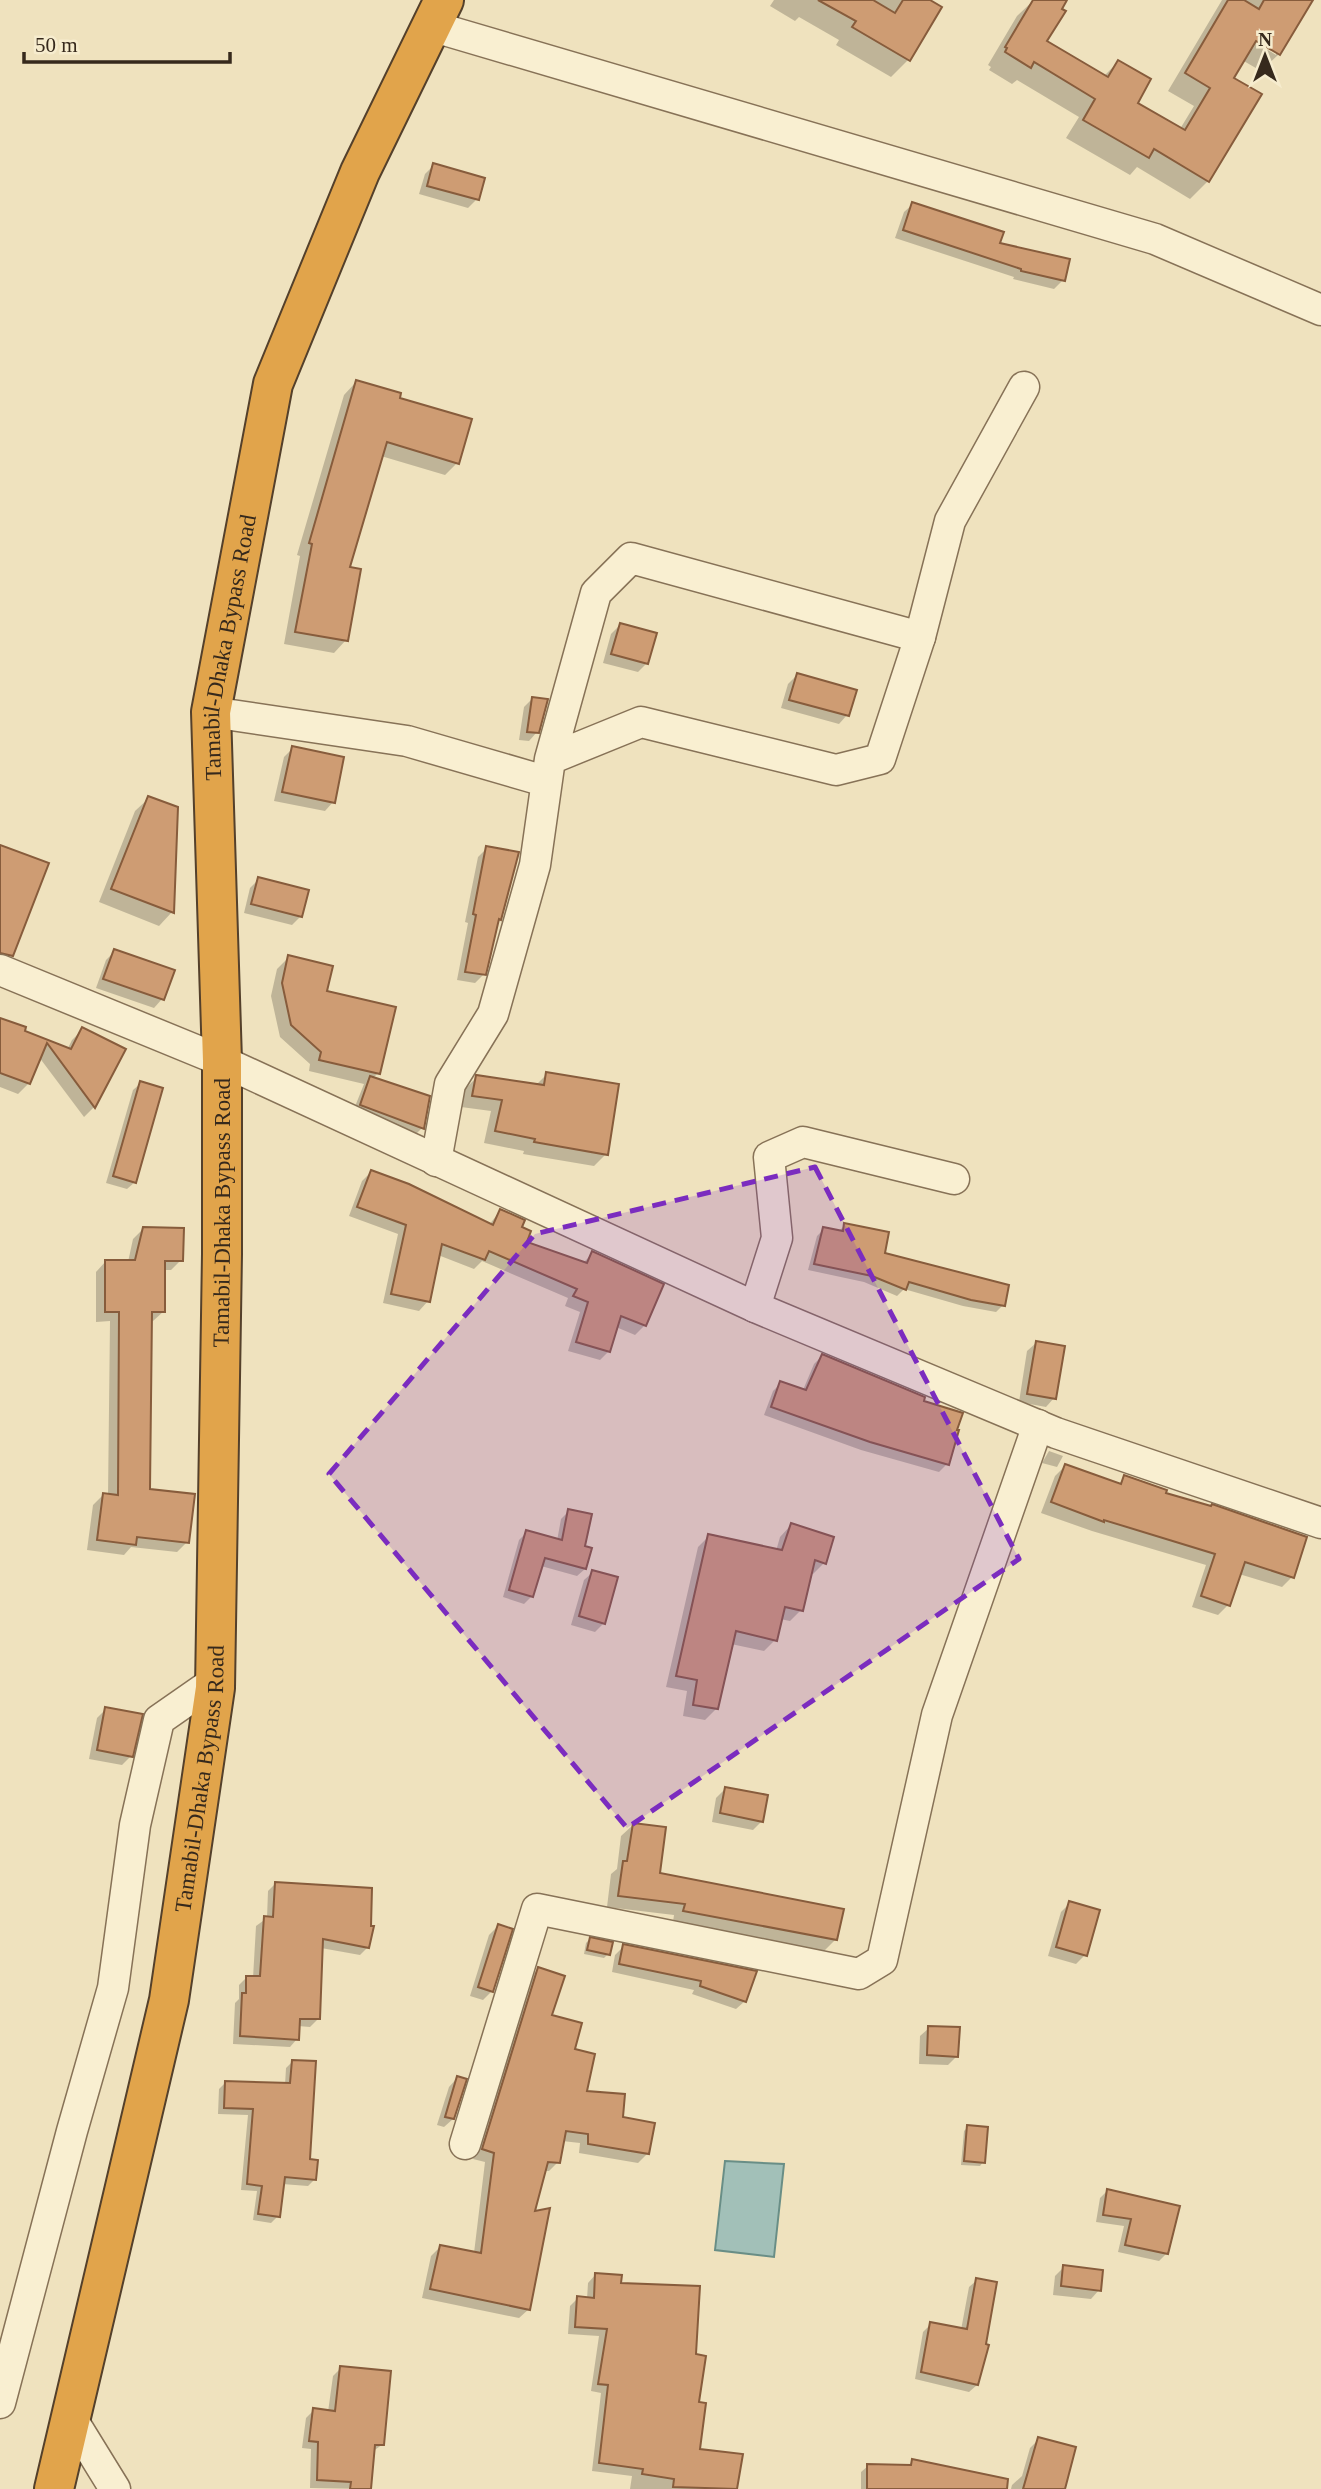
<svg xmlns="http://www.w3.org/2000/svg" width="1321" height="2489" font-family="Georgia,serif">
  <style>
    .water { fill: #a2c0b8; stroke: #698e86; stroke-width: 2 }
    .shadow { fill: #0003; fill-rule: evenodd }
    .building { fill: #ce9c73; stroke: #875c3c; stroke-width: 2 }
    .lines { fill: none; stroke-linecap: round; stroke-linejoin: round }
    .minor-casing { stroke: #877257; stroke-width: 33 }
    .highway-casing { stroke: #54402b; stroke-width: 42 }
    .minor { stroke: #f9efd1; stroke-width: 30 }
    .highway { stroke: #e1a44b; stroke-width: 38 }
    .marked { fill: #7b2cbf; fill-opacity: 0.2; stroke: #7b2cbf; stroke-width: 5; stroke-dasharray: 14 9; stroke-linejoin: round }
    .labels { text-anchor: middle; stroke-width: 5; stroke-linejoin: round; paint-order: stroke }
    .street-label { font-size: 23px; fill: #36291c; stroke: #f6ecce }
  </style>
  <rect width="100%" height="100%" fill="#efe2be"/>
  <path class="water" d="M725,2161L784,2164L774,2257L715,2250Z"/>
  <g class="shadow">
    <path d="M774,0H926L908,60L891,77L836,45L839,40L799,17L795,21L770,6Z"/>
    <path d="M1034,0H1065L1044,42L1103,77L1118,62L1135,103L1180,129L1194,106L1168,91L1222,0H1311L1279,54L1261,71L1242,60L1232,78L1208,181L1190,199L1137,167L1130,175L1066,138L1079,117L1017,80L1012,84L989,70L991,67L988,65L1017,16ZM1250,35L1276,50V55L1248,38Z"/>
    <path d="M434,165L483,179L477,199L468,208L419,194L425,174Z"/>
    <path d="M913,204L998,244L1063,280L1054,289L1013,279L1014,277L895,238L904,212Z"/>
    <path d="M356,382L398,399L457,463L445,475L381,456L348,569L346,640L334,653L284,644L300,556L297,555L344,395Z"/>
    <path d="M620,625L647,663L638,672L603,663L611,634Z"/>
    <path d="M797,675L847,715L839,724L781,708L788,684Z"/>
    <path d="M532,699L537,732L529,741L519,740L524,707Z"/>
    <path d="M293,748L333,802L325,811L274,801L284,757Z"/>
    <path d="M149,798L176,808L172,912L159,926L99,902L135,811Z"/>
    <path d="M487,848L500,919L497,922L484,974L475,983L457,980L468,923L465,922L478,857Z"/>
    <path d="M259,879L301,916L292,925L244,913L250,888Z"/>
    <path d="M115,951L172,971L162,999L154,1008L96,988L106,960Z"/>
    <path d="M289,957L325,993L378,1073L373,1078L422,1128L414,1136L352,1114L364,1084L309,1071L310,1064L280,1037L271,996L277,969Z"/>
    <path d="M0,1019L23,1032L67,1050L72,1040L83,1029L124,1050L94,1107L84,1117L39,1057L29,1083L18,1094L0,1087Z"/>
    <path d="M547,1074L606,1154L594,1166L523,1154L524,1151L484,1143L491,1111L461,1107L465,1089L477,1077L536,1085Z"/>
    <path d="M141,1083L135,1182L127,1189L106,1183L133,1090Z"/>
    <path d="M371,1172L489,1225L500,1211L520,1228L525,1243L583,1263L593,1253L645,1325L635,1335L616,1327L609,1351L600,1360L568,1351L580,1312L565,1306L568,1298L482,1261L474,1269L438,1255L428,1301L419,1311L383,1303L398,1234L349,1216L362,1181Z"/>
    <path d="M845,1225L883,1254L1003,1305L996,1312L963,1306L904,1289L897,1296L864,1282L808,1270L817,1236L824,1229L838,1232Z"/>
    <path d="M144,1228L181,1260L171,1270H164V1311L153,1321H150L149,1491L187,1542L177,1552L131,1547L124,1555L87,1550L93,1505L103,1495L108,1496L110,1321L96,1322V1272L106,1261L128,1262L133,1239Z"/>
    <path d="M1036,1343L1054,1398L1046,1407L1019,1402L1027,1351Z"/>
    <path d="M822,1356L922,1403L947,1464L939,1472L861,1450L764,1415L773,1391L781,1383L803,1390L814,1364Z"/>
    <path d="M1049,1451L1063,1456L1057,1467L1042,1463Z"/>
    <path d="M1065,1466L1118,1485L1125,1477L1292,1577L1282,1587L1239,1574L1228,1605L1218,1615L1192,1607L1206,1565L1092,1531L1041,1513L1055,1476Z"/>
    <path d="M569,1511L583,1548L585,1569L577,1576L541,1566L532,1596L524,1604L503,1597L519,1540L527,1532L557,1541L561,1519Z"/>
    <path d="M791,1525L824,1563L813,1574L810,1573L801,1610L790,1621L780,1619L775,1640L764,1651L731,1644L717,1708L705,1720L683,1716L687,1691L666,1687L698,1547L709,1536L776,1551L780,1537Z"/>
    <path d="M593,1572L604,1623L595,1632L571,1625L584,1580Z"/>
    <path d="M106,1709L131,1756L122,1765L89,1759L97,1718Z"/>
    <path d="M725,1789L762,1821L753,1830L712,1822L716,1798Z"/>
    <path d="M633,1825L658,1875L836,1939L824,1951L673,1922L674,1915L607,1907L611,1874L617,1869L621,1836Z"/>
    <path d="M276,1883L368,1947L360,1955L321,1948L318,2019L310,2027L298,2026L297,2039L290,2047L233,2044L235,2003L239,1999V1985L247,1977L253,1978L256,1926L267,1918L268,1891Z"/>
    <path d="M1070,1903L1085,1955L1076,1964L1048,1956L1061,1912Z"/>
    <path d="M498,1926L492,1991L483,2000L470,1996L489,1935Z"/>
    <path d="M590,1939L608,1954L604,1958L584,1954L586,1943Z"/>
    <path d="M624,1946L745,2001L736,2009L692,1994L694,1990L612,1972L615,1955Z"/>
    <path d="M538,1969L549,2017L573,2050L585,2093L647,2154L638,2163L579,2153L580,2143L562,2141L558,2162L549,2171H544L533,2213L529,2309L519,2318L422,2298L431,2256L440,2247L474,2253L485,2162L473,2159L529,1978Z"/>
    <path d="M929,2028L956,2057L948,2065L919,2064L920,2036Z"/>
    <path d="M293,2061L308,2160L314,2180L308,2186L282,2184L278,2216L271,2223L253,2220L257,2191L241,2190L248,2115L218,2114L219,2089L225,2083L285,2085L286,2068Z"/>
    <path d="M457,2078L453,2119L444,2127L437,2125L449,2087Z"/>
    <path d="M968,2127L983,2162L980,2166L961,2165L964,2131Z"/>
    <path d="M1107,2191L1166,2254L1159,2261L1118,2252L1124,2226L1096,2222L1100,2198Z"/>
    <path d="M1064,2267L1099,2290L1091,2299L1053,2295L1055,2276Z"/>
    <path d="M596,2274L619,2285L695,2356L698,2451L741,2455L735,2489H630L632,2476L592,2471L601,2393L591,2391L599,2336L568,2334L570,2306L578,2298L587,2299L588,2283Z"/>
    <path d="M977,2280V2385L969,2392L915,2379L923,2332L931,2324L961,2330L969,2287Z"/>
    <path d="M341,2368L383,2444L372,2452L370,2489L310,2488L311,2449L302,2448L306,2418L314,2410L328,2412L333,2376Z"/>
    <path d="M1039,2439L1065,2489H1011L1012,2485L1022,2476L1030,2448Z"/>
    <path d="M913,2461L966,2489H861V2472L868,2466L907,2467Z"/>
  </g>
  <g class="building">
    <path d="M818,0H873L895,13L903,0H930L942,7L910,61L852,27L856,21Z"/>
    <path d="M1033,0H1067L1062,9L1066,11L1047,41L1108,77L1118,60L1151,79L1138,103L1185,130L1210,88L1185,73L1228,0H1244L1259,9L1264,0H1313L1280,55L1256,41L1234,78L1262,94L1209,182L1154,149L1149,158L1083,120L1095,99L1034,62L1031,68L1005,52L1007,48L1005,47Z"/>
    <path d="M433,163L485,178L479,200L427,186Z"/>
    <path d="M912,202L1004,232L1000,243L1070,259L1065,281L1021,271V269L903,230Z"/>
    <path d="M356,380L401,393L400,398L472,419L459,464L387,442L350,567L361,569L348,641L295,632L312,544L309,543Z"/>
    <path d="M620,623L657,633L648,664L611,654Z"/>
    <path d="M797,673L857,690L849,716L789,700Z"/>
    <path d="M532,697L548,699L539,733L527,732Z"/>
    <path d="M292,746L344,757L335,803L282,792Z"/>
    <path d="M148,796L178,807L174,913L111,889Z"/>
    <path d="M0,845L49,863L13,956L0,953Z"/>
    <path d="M486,846L519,852L501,920L499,919L486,975L465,972L476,915L473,914Z"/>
    <path d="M258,877L309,890L302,917L251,904Z"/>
    <path d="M114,949L175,970L164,1000L103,979Z"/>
    <path d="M288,955L333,966L327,991L396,1007L380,1074L319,1060L321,1052L291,1025L282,983Z"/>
    <path d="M0,1018L26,1027L25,1031L71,1049L82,1027L126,1049L95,1108L47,1043L30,1084L0,1073Z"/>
    <path d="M546,1072L619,1084L608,1155L534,1142L535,1139L495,1131L502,1100L472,1096L476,1075L544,1085Z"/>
    <path d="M370,1076L430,1096L424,1129L360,1105Z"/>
    <path d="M140,1081L163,1088L136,1183L113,1176Z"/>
    <path d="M371,1170L409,1184L493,1225L500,1209L525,1220L522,1227L531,1231L527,1242L587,1263L592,1251L664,1284L646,1326L621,1316L610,1352L576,1342L588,1302L573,1296L577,1289L489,1251L485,1260L442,1244L430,1302L391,1294L406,1225L357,1207Z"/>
    <path d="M844,1223L889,1232L885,1253L1009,1285L1005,1306L971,1300L909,1282L906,1290L872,1276L814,1264L823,1227L843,1231Z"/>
    <path d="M143,1227L184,1228L183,1261H165V1312H152L150,1489L195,1494L189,1543L137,1537L136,1545L97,1540L103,1493L118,1495L119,1312H105V1260H135Z"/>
    <path d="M1036,1341L1065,1346L1056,1399L1027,1394Z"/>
    <path d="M822,1354L925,1397L924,1401L963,1413L957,1430H959L949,1465L870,1442L771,1407L780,1381L806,1390Z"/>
    <path d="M1065,1464L1121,1484L1124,1475L1167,1490L1166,1493L1211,1506L1212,1504L1307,1537L1294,1578L1245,1562L1230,1606L1201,1596L1215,1554L1104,1520V1522L1051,1502Z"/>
    <path d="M568,1509L592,1514L585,1546L592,1548L586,1569L545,1558L533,1597L509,1590L526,1530L562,1540Z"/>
    <path d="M791,1523L834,1537L826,1564L815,1560L803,1611L785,1607L777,1641L736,1631L718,1709L693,1705L697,1680L676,1676L708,1534L782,1550Z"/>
    <path d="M592,1570L618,1577L605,1624L579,1616Z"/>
    <path d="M105,1707L143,1714L133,1757L97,1750Z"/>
    <path d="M725,1787L768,1795L763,1822L720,1813Z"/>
    <path d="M633,1823L666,1827L660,1873L844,1909L837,1940L683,1911L685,1904L618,1896L623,1861H627Z"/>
    <path d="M275,1882L372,1888L371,1926H374L369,1948L323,1939L320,2019H300L299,2040L240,2036L242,1993H246V1976H260L264,1916L273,1917Z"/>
    <path d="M1069,1901L1100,1910L1087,1956L1056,1947Z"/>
    <path d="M498,1924L513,1929L493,1992L478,1987Z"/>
    <path d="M590,1937L613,1942L610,1955L587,1950Z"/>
    <path d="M623,1944L757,1971L746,2002L700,1986L701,1981L619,1964Z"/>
    <path d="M538,1967L565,1976L552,2015L582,2023L575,2049L595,2054L587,2091L625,2094L623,2117L655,2123L649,2154L588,2144V2134L566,2131L560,2163L548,2162L535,2211L550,2208L530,2310L430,2289L440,2245L481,2253L494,2153L482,2149Z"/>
    <path d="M928,2026L960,2027L958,2057L927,2055Z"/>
    <path d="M292,2060L316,2061L310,2159L318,2160L316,2180L285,2177L280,2217L258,2214L262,2186L247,2184L253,2109L224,2108L225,2081L290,2083Z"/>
    <path d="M457,2076L467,2079L454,2119L445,2117Z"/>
    <path d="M967,2125L988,2127L985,2163L964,2161Z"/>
    <path d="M1107,2189L1180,2206L1168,2254L1125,2245L1131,2219L1103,2215Z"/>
    <path d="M1063,2265L1103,2270L1101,2291L1061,2286Z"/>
    <path d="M595,2273L622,2275L621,2283L700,2286L696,2354L706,2356L699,2402L706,2403L700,2449L743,2454L737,2489L673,2487L674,2479L642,2474L643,2469L599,2463L608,2385L598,2384L607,2329L575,2327L577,2296L594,2298Z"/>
    <path d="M976,2278L997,2282L986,2344L989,2345L978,2385L921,2372L930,2322L967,2329Z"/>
    <path d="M340,2366L391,2371L384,2445H375L371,2489H350L351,2482L317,2480L318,2442L309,2441L313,2408L335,2411Z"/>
    <path d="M1038,2437L1076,2447L1065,2489H1023Z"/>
    <path d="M912,2459L1008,2479L1007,2489H867V2464L911,2465Z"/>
  </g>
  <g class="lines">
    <g class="minor-casing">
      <g id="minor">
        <path d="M431,26L1155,239L1321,310"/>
        <path d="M920,637L950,521L1024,387"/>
        <path d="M211,712L407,741L538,779"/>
        <path d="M0,970L222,1061L755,1307L1056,1433L1321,1523"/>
        <path d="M436,1161L450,1084L493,1014L535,865L550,759L641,722L836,770L880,759L920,637L631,558L596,593L550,759"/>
        <path d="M755,1307L777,1238L769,1157L803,1142L954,1179"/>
        <path d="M465,2144L537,1909L859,1974L882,1960L937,1715L1038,1425"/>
        <path d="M0,2403L72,2131L113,1988L135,1825L159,1720L215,1681"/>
        <path d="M70,2416L115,2489"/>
      </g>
    </g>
    <g class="highway-casing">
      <g id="highway">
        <path id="s1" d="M54,2489L169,2000L215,1688L222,1254V1061L211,712L273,384L360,172L444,0"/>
      </g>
    </g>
    <use href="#minor" class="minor"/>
    <use href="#highway" class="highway"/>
  </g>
  <path class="marked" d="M815,1167L1019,1559L627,1828L329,1474L535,1234Z"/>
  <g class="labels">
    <g class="street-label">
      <text dy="8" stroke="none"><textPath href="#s1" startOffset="1860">Tamabil-Dhaka Bypass Road</textPath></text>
      <text dy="8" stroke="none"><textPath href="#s1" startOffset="1293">Tamabil-Dhaka Bypass Road</textPath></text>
      <text dy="8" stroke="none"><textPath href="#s1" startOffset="726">Tamabil-Dhaka Bypass Road</textPath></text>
    </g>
  </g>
  <g transform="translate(1265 56)" stroke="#f6ecce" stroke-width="5" paint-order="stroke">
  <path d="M0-5L12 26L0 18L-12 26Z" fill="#36291c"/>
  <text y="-10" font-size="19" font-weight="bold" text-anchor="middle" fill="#36291c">N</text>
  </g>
  <path d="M24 52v10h206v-10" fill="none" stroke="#36291c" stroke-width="3.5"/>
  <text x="35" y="52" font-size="21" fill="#36291c" stroke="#f6ecce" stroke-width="5" paint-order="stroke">50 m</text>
</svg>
